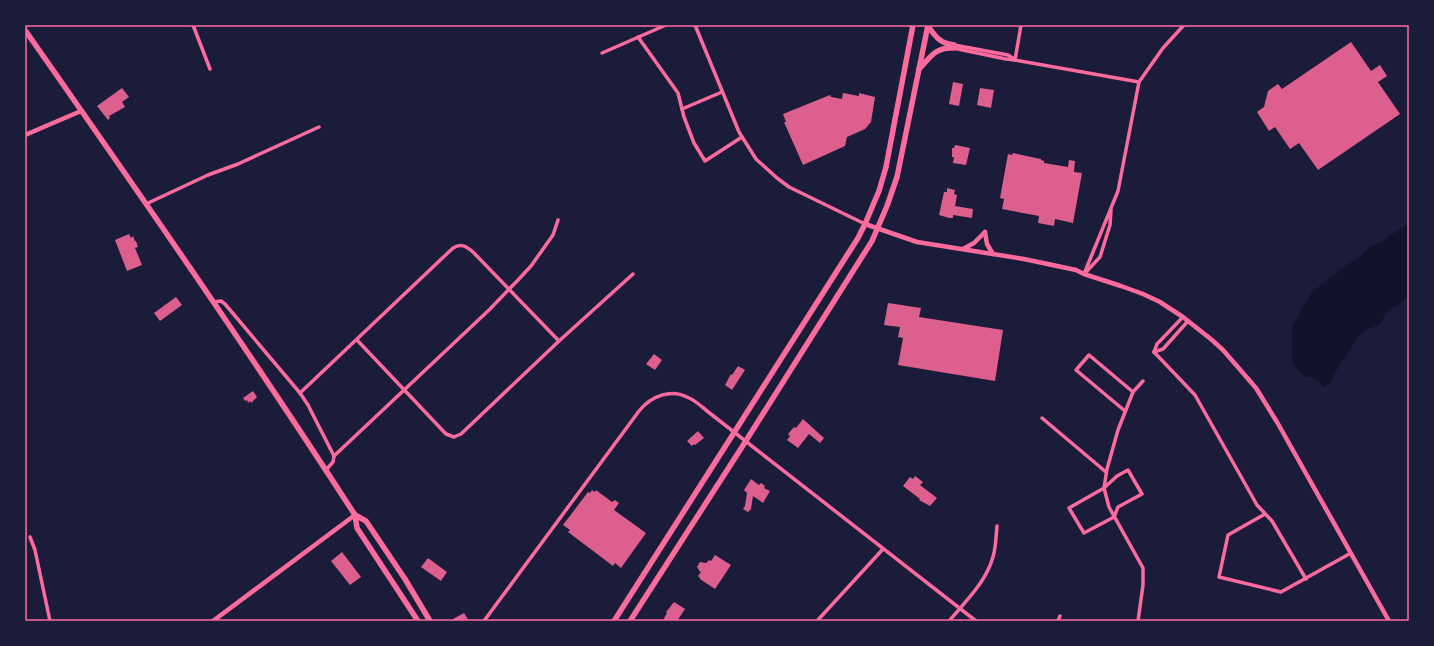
<svg xmlns="http://www.w3.org/2000/svg" width="1434" height="646" font-family="Lato,sans-serif">
  <style>
    .water { fill: #12122b }
    .building { fill: #dd5f8e }
    .lines { fill: none; stroke-linecap: round; stroke-linejoin: round }
    .minor { stroke: #ff6b9d; stroke-width: 3.5 }
    .tertiary { stroke: #ff6b9d; stroke-width: 4.5 }
    .primary { stroke: #ff6b9d; stroke-width: 5.5 }
    .neatline { fill: none; stroke: #ff6b9d; stroke-width: 1.5 }
  </style>
  <rect width="100%" height="100%" fill="#1b1b3a"/>
  <path class="water" d="M1409,223V296L1400,304L1389,310L1380,324L1366,330L1356,339L1333,376L1331,383L1323,387C1318,378 1314,377 1304,376L1296,368L1292,358V334L1293,324L1312,292L1347,265L1361,256L1371,246L1382,241Z"/>
  <g class="building">
    <path d="M1351,42L1371,71L1380,65L1387,76L1378,82L1400,114L1318,170L1299,143L1290,149L1275,127L1269,131L1257,112L1264,107L1268,91L1278,84L1282,89Z"/>
    <path d="M953,82L963,84L959,106L949,104Z"/>
    <path d="M122,88L129,97L122,102L125,107L109,116L110,118L108,120L97,106Z"/>
    <path d="M980,88L994,90L991,108L977,105Z"/>
    <path d="M843,93L859,96V93L875,97L871,122L865,129L847,137L845,146L803,165L784,122H786L783,114L830,95L831,97L842,99Z"/>
    <path d="M955,145L970,148L966,165L953,163L954,157H952V148H954Z"/>
    <path d="M1013,153L1041,159V160L1044,161V163L1068,167L1069,160L1075,161L1074,172L1082,173L1073,223L1055,219L1054,226L1038,223L1039,216L1002,209L1004,199L1000,198L1008,154L1012,155Z"/>
    <path d="M947,188L955,190L954,194L957,195L955,206L973,209L972,218L953,215V218H949L939,215L944,192H947Z"/>
    <path d="M129,234L131,238L133,236L135,241H136L138,247L135,248L142,265L127,271L115,240Z"/>
    <path d="M176,297L182,305L160,321L154,313Z"/>
    <path d="M888,303L921,308L919,317L1003,330L995,381L898,365L903,338L898,337L900,327L884,325Z"/>
    <path d="M654,354L662,360L655,370L646,364Z"/>
    <path d="M738,366L745,370L732,390L725,385L731,374L732,375Z"/>
    <path d="M253,391L257,397L251,403L250,401L248,403L247,400L245,401L243,398Z"/>
    <path d="M803,419L824,438L820,443L809,434L798,448L787,440L790,436L788,434L794,427L796,428Z"/>
    <path d="M698,431L704,438L695,445L694,444L692,446L687,441Z"/>
    <path d="M915,476L923,482L920,485L937,498L930,506L919,500L920,499L903,486L910,477L913,479Z"/>
    <path d="M751,479L759,485L761,483L765,486L764,488L770,491L763,503L753,496L751,509L748,512L743,509L745,506L747,493L744,490Z"/>
    <path d="M592,490L595,492L596,490L612,502L615,500L619,503L614,510L646,533L621,568L615,563L613,566L568,532L570,530L563,525L588,492L590,493Z"/>
    <path d="M342,552L361,577L350,585L331,561Z"/>
    <path d="M715,555L731,565L715,589L700,579V578L698,576L701,572L699,571V570L697,567L700,562L706,563L709,560L711,561Z"/>
    <path d="M428,558L447,572L441,581L421,567Z"/>
    <path d="M674,602L685,609L677,621H664L663,620L667,613L666,612Z"/>
    <path d="M464,613L469,621H455L453,619Z"/>
  </g>
  <g class="lines">
    <g class="minor">
      <path d="M193,25L210,69"/>
      <path d="M695,25L739,132L756,159L777,178L789,187L865,224"/>
      <path d="M638,37L678,93L684,117L694,143L705,161L742,137"/>
      <path d="M954,45L1008,55L1014,59"/>
      <path d="M953,48L1006,59L1015,60L1139,82"/>
      <path d="M602,53L666,25"/>
      <path d="M1015,60L1021,25"/>
      <path d="M682,109L722,92"/>
      <path d="M146,204L208,175L238,164L319,127"/>
      <path d="M1087,271L1100,257L1110,225L1111,210"/>
      <path d="M1084,274L1118,191L1139,82L1163,48L1184,25"/>
      <path d="M213,302L221,301L225,304L300,393L308,405L334,456L333,462L326,470"/>
      <path d="M357,340L446,434L454,437L461,434L559,341L633,274"/>
      <path d="M1154,352L1195,395L1257,505L1272,521L1306,579"/>
      <path d="M1154,352L1163,349L1188,321"/>
      <path d="M1154,352L1157,344L1183,317"/>
      <path d="M300,393L453,248C461,243 466,246 473,252L559,341"/>
      <path d="M1125,411L1076,370L1089,355L1133,392"/>
      <path d="M1042,418L1106,472"/>
      <path d="M334,456L489,310L518,280L531,266L553,235L558,220"/>
      <path d="M1128,470L1142,494L1118,507L1114,517L1084,533L1069,508L1104,488L1117,476Z"/>
      <path d="M1265,514L1228,535L1219,577L1281,592L1351,553"/>
      <path d="M30,537L35,550L50,621"/>
      <path d="M484,621L639,411C651,396 671,388 689,398C696,401 701,406 707,411L976,621"/>
      <path d="M817,621L883,549"/>
      <path d="M949,621C966,601 986,582 993,557C996,547 996,536 997,526"/>
      <path d="M1058,621L1060,616"/>
      <path d="M1138,621L1143,585V568L1109,507L1104,488L1107,469L1118,430L1133,392L1143,381"/>
    </g>
    <g class="tertiary">
      <path d="M25,135L81,111"/>
      <path d="M865,224L917,242L1024,259L1076,270L1084,274L1121,286L1143,294L1160,302L1183,317L1212,340L1223,350L1256,388L1277,422L1389,621"/>
      <path d="M985,232L987,244L993,254"/>
      <path d="M963,249L974,243L985,232"/>
      <path d="M213,621L355,515"/>
    </g>
    <g class="primary">
      <path d="M928,26C936,37 939,43 954,45"/>
      <path d="M25,30C137,190 249,351 355,515L357,528L418,621"/>
      <path d="M919,69C930,58 935,47 953,48"/>
      <path d="M355,515L366,521L405,579L430,621"/>
      <path d="M614,621L816,304L858,238L865,224L879,191L886,167L913,25"/>
      <path d="M630,621L742,447L872,241L887,206L897,177L928,25"/>
    </g>
  </g>
  <rect width="1434" height="646" fill="none" stroke="#1b1b3a" stroke-width="52"/>
  <rect x="26" y="26" width="1382" height="594" class="neatline"/>
</svg>
